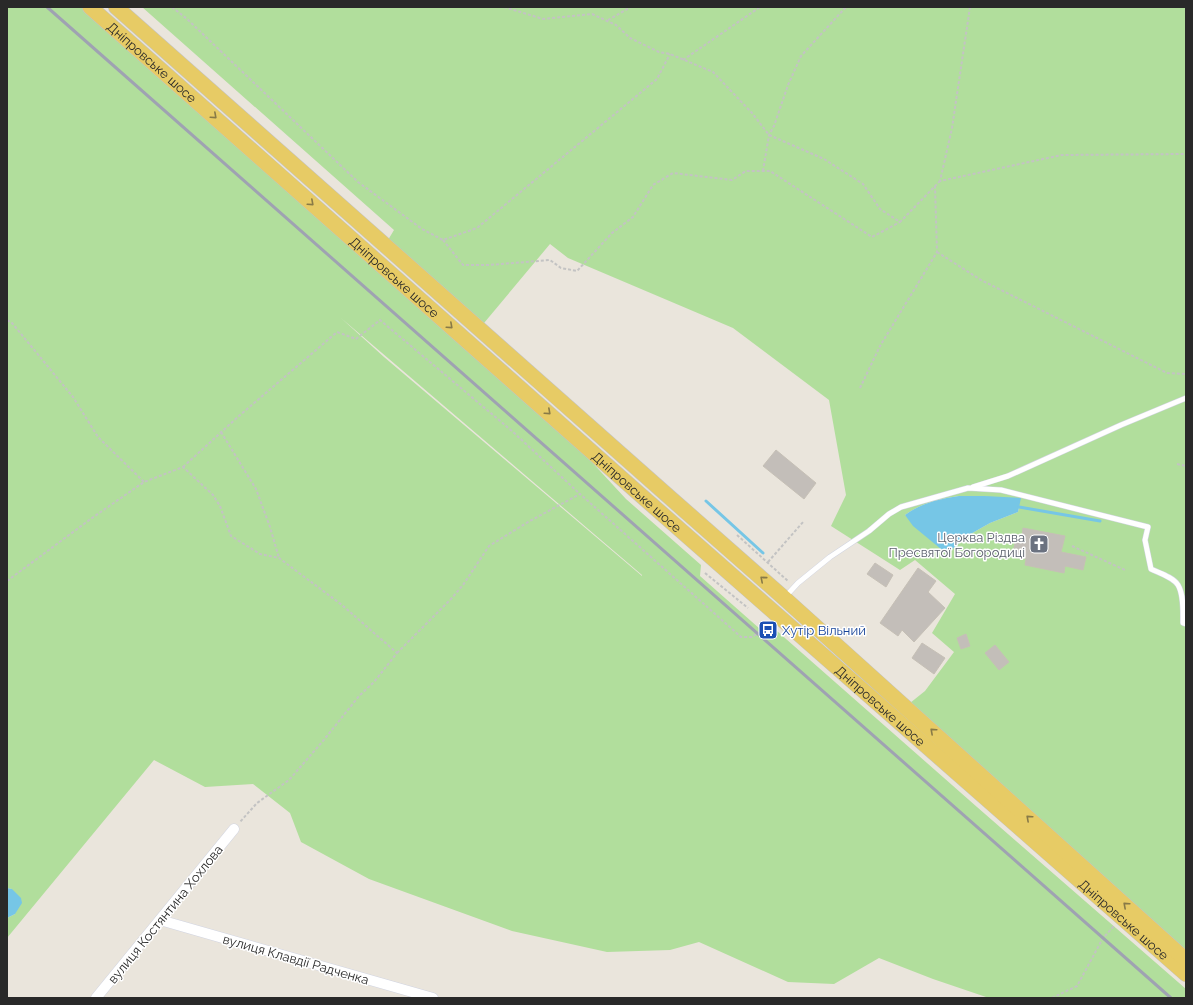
<svg xmlns="http://www.w3.org/2000/svg" width="1193" height="1005" font-family="Raleway,sans-serif">
  <style>
    .green { fill: #b1de9c; fill-rule: evenodd }
    .water { fill: #76c6e6 }
    .lines { fill: none; stroke-linecap: round; stroke-linejoin: round }
    .stream { stroke: #76c6e6; stroke-width: 3 }
    .building { fill: #c3beb9; stroke: #c6c0b6 }
    .service-casing { stroke: #d1d4e1; stroke-width: 6 }
    .minor-casing { stroke: #d1d4e1; stroke-width: 11 }
    .primary-casing { stroke: #c3c3c3; stroke-width: 16 }
    .path { stroke: #c3c3c3; stroke-width: 2; stroke-dasharray: 3 2; stroke-linecap: butt }
    .service { stroke: #fff; stroke-width: 5 }
    .minor { stroke: #fff; stroke-width: 10 }
    .primary { stroke: #e7cb65; stroke-width: 15 }
    .rail { stroke: #9fa2b2; stroke-width: 3 }
    .oneway { stroke: #887a47 }
    .labels { text-anchor: middle; stroke-width: 3; stroke-linejoin: round; paint-order: stroke }
    .street-label { font-size: 13px; fill: #292929; stroke: #fff }
    .worship-label { font-size: 13px; fill: #5b616d; stroke: #fff; text-anchor: end }
    .transit-label { font-size: 13px; fill: #164399; stroke: #fff; text-anchor: start }
  </style>
  <rect width="100%" height="100%" fill="#eae5dc"/>
  <g class="green">
    <path d="M7,7H90L538,404L626,499L701,565L700,576L769,637L777,631L977,807L1186,989V998H989L933,979L879,958L834,984L788,982L699,942L670,950L607,952L512,931L369,879L301,842L290,813L253,784L205,787L154,760L7,938V918L15,914L12,889L7,888ZM341,318L642,575V576L384,357Z"/>
    <path d="M142,7H1186V960L905,707L925,691L954,652L932,633L955,594L915,560L900,570L831,526L846,495L829,400L733,328L568,258L550,244L479,329L385,245L394,230ZM959,496H985L1019,507L1018,512L990,523L967,536L947,554L905,515C921,503 939,499 959,496Z"/>
  </g>
  <g class="water">
    <path d="M959,496H985L1021,498L1018,512L990,523L967,536L947,554L913,526L905,515C921,503 939,499 959,496Z"/>
    <path d="M7,888L12,889L21,898L22,903L15,914L7,918Z"/>
  </g>
  <g class="lines">
    <g class="stream">
      <path d="M706,501L763,553"/>
      <path d="M1019,507L1100,521"/>
    </g>
  </g>
  <g class="building">
    <path d="M776,450L816,483L804,499L763,466Z"/>
    <path d="M1023,528L1065,536L1061,552L1086,557L1083,570L1065,566L1064,573L1025,565L1026,559L1012,556L1017,535L1022,536Z"/>
    <path d="M875,563L893,575L886,587L867,574Z"/>
    <path d="M918,568L936,581L928,592L945,608L914,642L902,630L898,636L880,623Z"/>
    <path d="M966,634L970,646L961,649L957,638Z"/>
    <path d="M922,643L945,658L934,674L912,658Z"/>
    <path d="M995,645L1009,662L999,670L985,653Z"/>
  </g>
  <g class="lines">
    <g class="service-casing">
      <g id="service">
        <path d="M973,487L1008,476L1121,425L1186,398"/>
        <path d="M786,596L798,583L830,557L869,531L889,514L901,507L968,488L1001,490L1148,527L1145,540L1151,569C1159,573 1173,577 1178,585C1184,595 1183,612 1183,623L1186,624"/>
      </g>
    </g>
    <g class="minor-casing">
      <g id="minor">
        <path d="M160,920L433,998"/>
        <path d="M96,998L234,829"/>
      </g>
    </g>
    <g class="primary-casing">
      <g id="primary">
        <path id="s1" d="M90,7L636,491L1186,974"/>
        <path d="M116,7L667,495L784,598L1186,960"/>
      </g>
    </g>
    <g class="path">
      <path d="M172,7L187,19L358,182L422,229L443,240L477,228L657,79L670,54"/>
      <path d="M504,7L543,19L592,14L616,25L630,38L659,52L670,54L713,72L752,113L769,135L824,159L863,184L880,209L900,222L940,181"/>
      <path d="M970,7L952,128L940,181L1062,155L1186,154"/>
      <path d="M608,20L631,7"/>
      <path d="M683,60L760,7"/>
      <path d="M763,171L769,135L774,126L788,85L801,56L846,7"/>
      <path d="M443,240L463,265H489L550,260L561,268L577,271L612,233L633,217L653,185L673,173L732,180L746,171H770L872,237L900,222"/>
      <path d="M937,252L981,280L1167,373L1186,374"/>
      <path d="M7,320L12,323L73,397L98,437L144,482"/>
      <path d="M860,388L880,346L937,252L935,186"/>
      <path d="M221,432L256,489L270,527L279,558"/>
      <path d="M1177,464L1186,466"/>
      <path d="M183,467L240,415L337,332L356,339L380,320L512,431L580,494"/>
      <path d="M737,535L789,582"/>
      <path d="M1072,546L1125,570"/>
      <path d="M768,562L804,521"/>
      <path d="M705,573L748,608"/>
      <path d="M7,581L92,518L144,482L183,467L213,495L220,506L231,536L260,554L279,558L342,605L397,653L374,682L359,696L323,741L289,780L257,803L240,822"/>
      <path d="M397,653L451,599L463,585L489,546L528,522L580,494L741,637H752L758,633L768,623"/>
      <path d="M1052,998L1077,986L1103,938L1114,926"/>
    </g>
    <use href="#service" class="service"/>
    <use href="#minor" class="minor"/>
    <use href="#primary" class="primary"/>
    <path class="rail" d="M47,7L1171,998"/>
  </g>
  <defs><path id="oneway-chevron" d="M-2-3.5L2.5 0L-2 3.5" fill="none" stroke-width="1.6" stroke-linecap="round" stroke-linejoin="round"/></defs>
  <g class="oneway">
    <use href="#oneway-chevron" transform="translate(214 116) rotate(42)"/>
    <use href="#oneway-chevron" transform="translate(311 203) rotate(42)"/>
    <use href="#oneway-chevron" transform="translate(450 326) rotate(42)"/>
    <use href="#oneway-chevron" transform="translate(548 412) rotate(42)"/>
    <use href="#oneway-chevron" transform="translate(763 579) rotate(-139)"/>
    <use href="#oneway-chevron" transform="translate(933 731) rotate(-138)"/>
    <use href="#oneway-chevron" transform="translate(1029 818) rotate(-138)"/>
    <use href="#oneway-chevron" transform="translate(1126 905) rotate(-138)"/>
  </g>
  <defs>
    <g id="church-square" transform="scale(1)"><rect x="-9" y="-9" width="18" height="18" rx="4" fill="#6b7280" stroke="#fff"/><path d="M-1.2-6h2.4v3.5h3.3v2.4h-3.3V6h-2.4V-.1h-3.3v-2.4h3.3Z" fill="#fff"/></g>
    <g id="bus-square" transform="scale(1)"><rect x="-9" y="-9" width="18" height="18" rx="4" fill="#1a4fb4" stroke="#fff"/><path d="M-5-6H5V4H4V6H2V4H-2V6H-4V4H-5ZM-3.5-4V0h7V-4ZM-3.5 1.2v1.5H-2V1.2ZM2 1.2v1.5H3.5V1.2Z" fill="#fff"/></g>
  </defs>
  <g fill-rule="evenodd">
    <use href="#church-square" x="1039" y="544"/>
    <use href="#bus-square" x="768" y="630"/>
  </g>
  <g class="labels">
    <g class="street-label">
      <text dy="5" stroke="none"><textPath href="#s1" startOffset="83">Дніпровське шосе</textPath></text>
      <text dy="5" stroke="none"><textPath href="#s1" startOffset="407">Дніпровське шосе</textPath></text>
      <text dy="5" stroke="none"><textPath href="#s1" startOffset="731">Дніпровське шосе</textPath></text>
      <text dy="5" stroke="none"><textPath href="#s1" startOffset="1055">Дніпровське шосе</textPath></text>
      <text transform="translate(165 914) rotate(-51)" y="5">вулиця Костянтина Хохлова</text>
      <text dy="5" stroke="none"><textPath href="#s1" startOffset="1379">Дніпровське шосе</textPath></text>
      <text transform="translate(296 959) rotate(16)" y="5">вулиця Клавдії Радченка</text>
    </g>
    <g class="worship-label">
      <text x="1025" y="542">Церква Різдва<tspan x="1025" dy="15">Пресвятої Богородиці</tspan></text>
    </g>
    <g class="transit-label">
      <text x="782" y="635">Хутір Вільний</text>
    </g>
  </g>
  <rect width="1193" height="1005" fill="none" stroke="#292929" stroke-width="16"/>
</svg>
